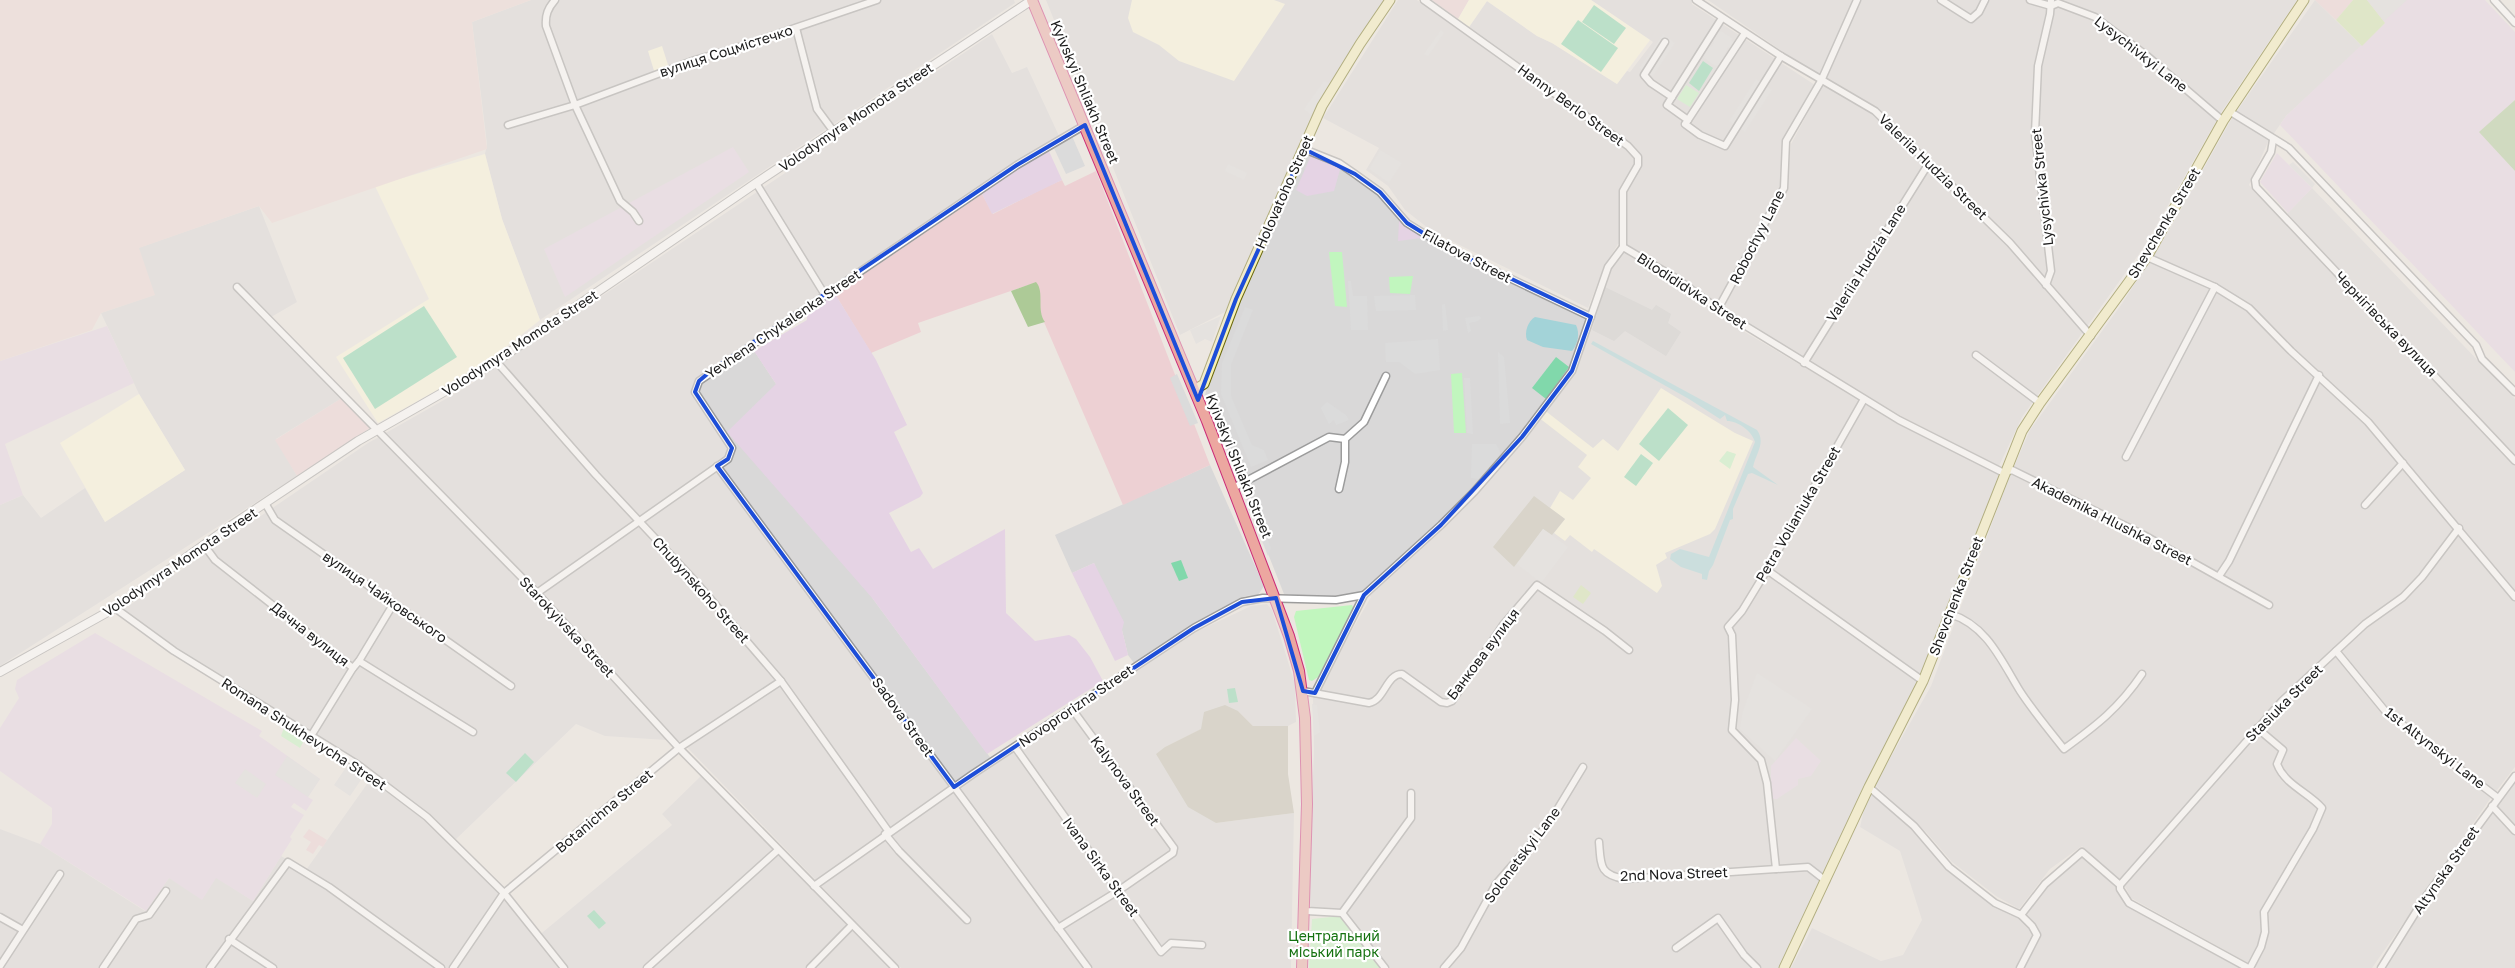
<svg xmlns="http://www.w3.org/2000/svg" width="2515" height="968" font-family="'Golos Text',sans-serif">
  <style>
    .residential { fill: #d9d8d8 }
    .commercial { fill: #edd0d3 }
    .industrial { fill: #e5d3e4 }
    .education { fill: #fdf8d9 }
    .religious { fill: #c9c9c9 }
    .military { fill: #eed8d4 }
    .construction { fill: #c0bdad }
    .grass { fill: #cee5a8 }
    .forest { fill: #adca97 }
    .park { fill: #c1f6be }
    .pitch { fill: #81d8ab }
    .parking { fill: #dbdbdb }
    .water { fill: #a3d3d8 }
    .lines { fill: none; stroke-linecap: round; stroke-linejoin: round }
    .minor-casing { stroke: #9c9c9c; stroke-width: 9 }
    .tertiary-casing { stroke: #9c9c9c; stroke-width: 10 }
    .secondary-casing { stroke: #6a680a; stroke-width: 11 }
    .trunk-casing { stroke: #cc2c78; stroke-width: 12 }
    .minor { stroke: #fff; stroke-width: 6 }
    .tertiary { stroke: #fff; stroke-width: 8 }
    .secondary { stroke: #f6f0b5; stroke-width: 9 }
    .trunk { stroke: #eca7a0; stroke-width: 10 }
    .marked { fill: none; stroke: #1d4ed8; stroke-width: 4; stroke-linejoin: round }
    .labels { text-anchor: middle; stroke-width: 4.5; stroke-linejoin: round; paint-order: stroke }
    .street-label { font-size: 14px; fill: #1b1b1b; stroke: #fff }
    .park-label { font-size: 14px; fill: #157210; stroke: #fff }
  </style>
  <rect width="100%" height="100%" fill="#ece7e1"/>
  <g class="residential">
    <path d="M531,0H1014L1015,3L540,320L502,219L485,154L487,144L472,22Z"/>
    <path d="M1046,0H1384L1309,121L1225,312L1180,335Z"/>
    <path d="M1398,0H1417L1465,33L1487,1L1537,36L1552,43L1617,84L1627,71L1630,72L1653,42L1591,0H1692V4L1815,85L1784,140L1785,191L1791,144L1825,81L1708,0H2297L2222,111L2144,247L2022,417L1999,466L1903,417L1810,363L1725,310L1692,285L1625,246L1618,244L1604,267L1588,308L1433,232L1405,210L1388,186L1366,170L1379,148L1323,118Z"/>
    <path d="M2315,0L2362,46L2286,116L2268,142L2249,185L2281,220L2312,188L2515,399V767L2490,799L2372,968H2257L2131,898L2126,888L2082,846L2050,869L2019,909L1996,896L1952,862L1926,832L1875,785L1931,686L2009,478L2030,430L2121,305L2167,234L2232,118Z"/>
    <path d="M992,34L1012,73L1027,67L1060,138L1018,161L749,343L776,384L873,599L995,764L1198,631L1251,606L1267,604L1272,610L1295,684L1296,722L1288,726H1253L1238,711L1165,747L1216,823L1294,813L1291,968H901L681,741L605,736L576,724L453,842L427,817L357,764L174,651L121,611L368,443L465,388Z"/>
    <path d="M1304,150L1338,164L1379,193L1407,224L1448,249L1591,318L1609,268L1623,249L1689,290L1743,331L1860,400L2002,475L1921,681L1782,968H1386L1343,913L1311,907L1308,901L1314,752L1313,698L1371,597L1364,592L1320,598L1284,594L1205,395L1220,346Z"/>
    <path d="M259,206L297,302L266,320L342,398L276,439L297,476L0,666V505L23,495L41,518L85,488L105,522L185,470L139,394L101,313L154,295L138,248Z"/>
    <path d="M1210,465L1264,586L1258,595L1245,596L1184,630L1134,663L1128,655L1122,630L1094,563L1072,573L1055,535Z"/>
    <path d="M703,774L894,968H0V829L40,844L145,911L169,878L216,877L253,901L281,856L306,870L372,777L427,818L500,888L537,937L672,825L662,814Z"/>
    <path d="M2515,776V968H2382L2492,806Z"/>
    <path d="M1869,787L1914,826L1949,867L1995,903L2021,915L2045,884L2081,853L2120,885L2129,903L2249,968H1791L1812,928L1881,961L1903,955L1922,920L1900,851L1860,827Z"/>
  </g>
  <g class="commercial">
    <path d="M1432,0H1469L1458,19Z"/>
    <path d="M2315,0H2353L2336,20Z"/>
    <path d="M1096,171L1210,465L1123,505L1028,285L918,323L921,332L871,353L835,294L982,194L993,214L1046,187L1062,180L1065,186Z"/>
    <path d="M342,398L370,428L297,476L275,440Z"/>
    <path d="M309,829L327,840L323,847L319,845L313,854L306,850L311,842L303,837Z"/>
  </g>
  <g class="industrial">
    <path d="M2367,0H2485L2515,32V100L2480,132L2515,171V372L2280,125L2286,116L2385,23Z"/>
    <path d="M733,147L749,172L565,297L544,249Z"/>
    <path d="M1048,149L1062,180L992,214L982,194Z"/>
    <path d="M1312,153L1341,166L1334,191L1307,196L1296,190Z"/>
    <path d="M2277,153L2312,188L2288,213L2260,182Z"/>
    <path d="M1405,215L1410,218L1409,227H1420L1422,238L1398,241L1399,221Z"/>
    <path d="M835,294L876,360L907,425L894,432L923,493L920,497L889,513L911,552L919,548L933,569L1005,529L1006,613L1035,641L1069,635L1076,639L1090,657L1103,681L987,754L873,599L727,432L776,384L754,351L807,320V312Z"/>
    <path d="M107,326L134,383L5,444L23,495L0,505V361Z"/>
    <path d="M1094,563L1124,622L1122,630L1128,655L1115,661L1072,573Z"/>
    <path d="M95,633L262,731L259,736L265,740L320,779L308,797L313,800L306,811L294,803L291,807L304,815L290,837L292,839L253,901L216,878L202,900L169,878L146,911L40,844L52,824V808L0,771V728L19,698L15,689L17,680Z"/>
    <path d="M1796,738L1821,761L1811,776L1798,779V785L1777,799H1771V766Z"/>
  </g>
  <g class="education">
    <path d="M1132,0H1274L1285,4L1234,81L1179,61L1159,45L1133,32L1128,18Z"/>
    <path d="M1469,0H1591L1650,40L1617,84L1552,43L1537,36L1487,1L1469,27L1458,19Z"/>
    <path d="M662,46L669,68L655,74L648,51Z"/>
    <path d="M485,154L502,219L540,320L484,364L378,423L336,357L429,299L375,186Z"/>
    <path d="M1661,388L1735,433L1753,441L1715,529L1710,534L1665,553L1667,558L1656,565L1662,586L1657,593L1594,549L1592,552L1570,535L1565,541L1554,533L1565,519L1550,508L1560,491L1573,500L1591,478L1578,467L1587,455L1538,417L1543,409L1593,448L1603,439L1618,451Z"/>
    <path d="M139,394L185,470L105,522L60,443Z"/>
  </g>
  <path class="religious" d="M1605,287L1652,310L1656,305L1671,314L1668,323L1681,332L1666,356L1625,331L1614,341L1592,330Z"/>
  <path class="military" d="M0,0H531L472,22L487,149L272,223L259,206L139,248L155,295L101,313L92,330L0,361Z"/>
  <g class="construction">
    <path d="M1534,496L1565,519L1552,535L1543,529L1514,567L1493,547Z"/>
    <path d="M1225,705L1238,711L1253,726H1288V774L1294,813L1216,823L1188,807L1156,754L1165,747L1201,729L1204,712Z"/>
  </g>
  <g class="grass">
    <path d="M2353,0H2367L2385,23L2362,46L2336,20Z"/>
    <path d="M1581,585L1591,593L1583,604L1573,597Z"/>
  </g>
  <g class="forest">
    <path d="M2515,100V171L2479,132Z"/>
    <path d="M1036,282C1045,292 1036,310 1045,322L1028,327L1011,291Z"/>
  </g>
  <g class="park">
    <path d="M1686,85L1699,93L1690,107L1677,99Z"/>
    <path d="M1329,252H1342L1347,307L1335,306Z"/>
    <path d="M1413,276L1410,294L1390,293L1389,277Z"/>
    <path d="M1462,373L1466,433H1454L1451,374Z"/>
    <path d="M1727,451L1736,454L1730,469L1719,461Z"/>
    <path d="M1352,605L1354,609L1318,677L1312,681L1309,680L1294,617L1296,611Z"/>
    <path d="M286,722L307,735L300,748L281,736Z"/>
    <path d="M1340,916L1381,968H1309L1312,919Z"/>
  </g>
  <g class="pitch">
    <path d="M1594,5L1626,28L1614,44L1582,22Z"/>
    <path d="M1578,20L1618,48L1601,72L1561,44Z"/>
    <path d="M1703,61L1713,68L1699,91L1689,83Z"/>
    <path d="M424,306L457,357L375,409L343,358Z"/>
    <path d="M1556,357L1569,367L1546,399L1532,388Z"/>
    <path d="M1668,408L1688,425L1659,461L1639,444Z"/>
    <path d="M1641,454L1653,463L1636,486L1624,477Z"/>
    <path d="M1181,560L1188,578L1179,581L1171,563Z"/>
    <path d="M1235,688L1238,702L1229,703L1227,689Z"/>
    <path d="M525,753L534,762L516,782L506,773Z"/>
    <path d="M594,910L606,923L599,929L587,916Z"/>
  </g>
  <g class="parking">
    <path d="M2367,0H2407L2384,21Z"/>
    <path d="M1441,30L1444,33L1428,56L1424,54Z"/>
    <path d="M1717,31L1720,33L1721,31L1732,38L1731,40L1734,42L1730,49L1728,47L1719,65L1715,66L1704,58L1705,56L1703,54L1708,45L1711,47L1714,42L1712,40Z"/>
    <path d="M1663,34L1675,43L1653,76L1639,68Z"/>
    <path d="M1756,79L1772,90L1745,132L1729,121Z"/>
    <path d="M1324,81L1331,84L1311,115L1304,109Z"/>
    <path d="M1088,113L1094,114L1107,144L1104,149Z"/>
    <path d="M1072,136L1085,166L1066,174L1053,146Z"/>
    <path d="M1380,150L1402,163L1389,183L1369,169Z"/>
    <path d="M2293,162L2315,184L2312,188L2289,165Z"/>
    <path d="M1228,164L1247,173L1244,180L1225,171Z"/>
    <path d="M1348,281H1351L1353,296H1367L1368,330H1351Z"/>
    <path d="M1415,295L1416,310L1376,311L1374,296Z"/>
    <path d="M1445,304L1448,330L1443,331L1442,305Z"/>
    <path d="M1245,307L1253,310L1231,365V396L1252,445L1264,450L1268,460L1251,467L1221,394L1222,363Z"/>
    <path d="M1221,316L1212,342L1205,339L1196,344L1190,330Z"/>
    <path d="M1479,316L1481,318L1478,321L1469,323L1471,331L1468,333L1465,318Z"/>
    <path d="M1438,339L1440,370L1415,374L1399,362H1386L1385,343Z"/>
    <path d="M1498,352L1504,357L1510,423L1500,424Z"/>
    <path d="M1177,374L1198,423L1190,426L1170,378Z"/>
    <path d="M1464,378H1470L1473,434L1467,433Z"/>
    <path d="M1327,402L1346,415L1349,420L1336,425L1334,420L1329,424L1321,408Z"/>
    <path d="M1472,444H1496L1501,453L1480,479L1471,478Z"/>
    <path d="M1247,503L1256,508L1271,548L1268,556Z"/>
    <path d="M1543,529L1568,547L1541,583L1517,564Z"/>
    <path d="M1757,673L1812,709L1775,761L1740,729L1743,711Z"/>
    <path d="M1312,704L1317,705L1320,732L1314,736Z"/>
    <path d="M287,756L320,779L308,797L275,775Z"/>
    <path d="M349,763L365,774L350,796L334,785Z"/>
    <path d="M245,769L266,784L257,798L235,783Z"/>
  </g>
  <g class="water">
    <path d="M1535,317L1576,325C1580,333 1578,344 1572,351L1543,347L1527,340C1524,332 1528,321 1535,317Z"/>
    <path d="M1593,341L1757,430C1766,443 1756,453 1753,467L1778,485L1752,473L1748,474L1733,509V519L1730,520L1713,565L1709,571L1707,580L1702,579V574L1681,567L1670,559L1671,554L1680,549L1709,557L1755,442C1752,431 1738,421 1727,421L1725,415L1720,419L1689,399L1591,344Z"/>
  </g>
  <g class="lines">
    <g class="minor-casing">
      <g id="minor">
        <path d="M555,0C548,8 545,15 546,26L575,105L620,201L633,212L639,221"/>
        <path d="M1424,0L1593,121L1628,146L1638,157V165L1623,191V247"/>
        <path d="M1696,0L1781,56L1875,111L2010,243L2091,336"/>
        <path d="M1941,0L1971,19L1979,12L1985,0"/>
        <path d="M2030,0L2051,6L2058,3L2095,17L2146,55L2223,121"/>
        <path d="M2494,0L2515,23"/>
        <path d="M796,28L817,109L834,132"/>
        <path d="M1665,42L1644,75L1651,83L1672,97L1722,18"/>
        <path d="M1672,97L1667,105L1688,120L1745,33"/>
        <path d="M2229,111L2289,148L2476,345L2482,359L2515,392"/>
        <path d="M1688,120L1685,124L1700,135L1725,146L1781,56"/>
        <path d="M508,125L575,105L695,60L736,48L877,0"/>
        <path d="M2273,140L2271,152L2255,180L2256,187L2515,461"/>
        <path d="M1304,149L1339,163L1355,174L1380,192L1407,223L1449,249L1591,317"/>
        <path d="M756,183L825,295"/>
        <path d="M2147,257L2215,287"/>
        <path d="M2046,285L2051,271L2035,133L2038,66L2050,14L2051,0"/>
        <path d="M237,287L537,593L679,748L895,968"/>
        <path d="M1718,309L1784,188L1786,141L1821,81L1857,0"/>
        <path d="M1976,355L2040,403"/>
        <path d="M496,361L596,475L695,581L781,681L889,832"/>
        <path d="M1804,363L1929,163"/>
        <path d="M2126,457L2215,287L2249,308L2291,351L2368,422L2515,597"/>
        <path d="M717,466L1088,968"/>
        <path d="M1233,488L1329,437L1345,439"/>
        <path d="M1339,489L1345,462V439L1364,422L1386,376"/>
        <path d="M265,503L275,520L511,686"/>
        <path d="M2365,505L2403,463"/>
        <path d="M204,545L215,560L353,668L359,661L473,732"/>
        <path d="M1767,570L1923,681"/>
        <path d="M2219,576L2229,561L2319,375"/>
        <path d="M537,593L728,459L732,448L695,392L699,381L1017,165L1085,125"/>
        <path d="M115,608L174,651L357,764L427,817L504,893L564,968"/>
        <path d="M1950,614C1987,625 2002,662 2020,691C2033,711 2049,730 2064,749C2097,725 2119,708 2142,674"/>
        <path d="M2336,651L2386,712L2498,798"/>
        <path d="M359,661L394,603"/>
        <path d="M1303,691L1369,703C1385,700 1386,674 1402,674L1441,702L1447,703L1452,701L1503,625L1537,585L1605,631L1629,650"/>
        <path d="M1315,693L1364,595L1441,525L1474,492L1522,437L1572,371L1608,267L1623,247L1674,277L1718,309L1899,420L2004,473L2012,470L2142,534L2269,605"/>
        <path d="M311,736L353,668"/>
        <path d="M1015,747L1161,952L1171,943L1202,945"/>
        <path d="M1869,787L1914,826L1949,867L1995,903L2021,915L2032,926L2037,935L2020,968"/>
        <path d="M2492,806L2515,831"/>
        <path d="M885,834L899,851L967,920"/>
        <path d="M1599,842C1601,865 1599,875 1625,879L1808,867L1826,881"/>
        <path d="M1776,869L1767,783L1761,760L1732,730L1735,700L1732,635L1728,627L1742,611L1767,570L1864,399"/>
        <path d="M814,886L973,774L1194,628L1242,602L1263,598L1336,600L1364,595"/>
        <path d="M1303,909L1307,911L1342,913L1385,968"/>
        <path d="M1342,913L1411,818V793"/>
        <path d="M2021,915L2045,884L2082,852L2120,885"/>
        <path d="M0,917L23,930"/>
        <path d="M1058,928L1118,891L1173,853L1174,848L1072,709"/>
        <path d="M229,939L273,968"/>
        <path d="M1676,948L1718,918L1744,955L1757,968"/>
        <path d="M0,966L60,874"/>
        <path d="M103,968L136,919L149,915L166,891"/>
        <path d="M210,968L288,862L329,887L441,968"/>
        <path d="M453,968L504,893L679,748L781,681"/>
        <path d="M647,968L778,850"/>
        <path d="M810,968L852,925"/>
        <path d="M1444,968L1461,948L1496,884L1549,823L1583,767"/>
        <path d="M2248,968L2129,903L2120,889V885L2282,701L2365,624L2403,597L2422,577L2459,528"/>
        <path d="M2250,968L2261,947L2265,932L2264,912L2313,829L2322,808C2308,792 2285,785 2277,764L2283,750L2257,728"/>
        <path d="M2381,968L2424,899L2515,776"/>
      </g>
    </g>
    <g class="tertiary-casing">
      <path id="tertiary" d="M0,672L115,608L232,525L358,441L491,365L756,183L1032,0"/>
    </g>
    <g class="secondary-casing">
      <g id="secondary">
        <path d="M1194,390L1204,384L1236,299L1322,106L1360,44L1390,0"/>
        <path d="M1784,968L1869,787L1923,681L2022,431L2040,403L2147,257L2223,121L2304,0"/>
      </g>
    </g>
    <g class="trunk-casing">
      <path id="trunk" d="M1032,0L1207,421L1289,636L1299,671L1305,718L1307,804L1302,968"/>
    </g>
    <use href="#minor" class="minor"/>
    <use href="#tertiary" class="tertiary"/>
    <use href="#secondary" class="secondary"/>
    <use href="#trunk" class="trunk"/>
  </g>
  <path d="M0 0H2515V968H0ZM1085,125L1198,400L1236,299L1304,149L1355,174L1380,192L1407,223L1449,249L1591,317L1572,371L1522,437L1441,525L1364,595L1315,693L1303,691L1276,598L1242,602L1194,628L954,787L717,466L728,459L732,448L695,392L699,381L712,370L1017,165Z" fill="#ece7e1" fill-opacity=".55" fill-rule="evenodd"/>
  <path class="marked" d="M1085,125L1198,400L1236,299L1304,149L1355,174L1380,192L1407,223L1449,249L1591,317L1572,371L1522,437L1441,525L1364,595L1315,693L1303,691L1276,598L1242,602L1194,628L954,787L717,466L728,459L732,448L695,392L699,381L712,370L1017,165Z"/>
  <g class="labels">
    <g class="street-label">
      <text transform="translate(726 51) rotate(-18)" y="5">вулиця Соцмістечко</text>
      <text transform="translate(2141 54) rotate(38)" y="5">Lysychivkyi Lane</text>
      <text transform="translate(1085 92) rotate(67)" y="5">Kyivskyi Shliakh Street</text>
      <text transform="translate(1571 105) rotate(36)" y="5">Hanny Berlo Street</text>
      <text transform="translate(856 117) rotate(-34)" y="5">Volodymyra Momota Street</text>
      <text transform="translate(1933 167) rotate(44)" y="5">Valeriia Hudzia Street</text>
      <text transform="translate(2042 187) rotate(-96)" y="5">Lysychivka Street</text>
      <text transform="translate(1284 192) rotate(-66)" y="5">Holovatoho Street</text>
      <text transform="translate(2164 223) rotate(-59)" y="5">Shevchenka Street</text>
      <text transform="translate(1757 237) rotate(-63)" y="5">Robochyy Lane</text>
      <text transform="translate(1467 256) rotate(28)" y="5">Filatova Street</text>
      <text transform="translate(1866 263) rotate(-58)" y="5">Valeriia Hudzia Lane</text>
      <text transform="translate(1692 291) rotate(33)" y="5">Bilodididvka Street</text>
      <text transform="translate(783 324) rotate(-34)" y="5">Yevhena Chykalenka Street</text>
      <text transform="translate(2386 324) rotate(46)" y="5">Чернігівська вулиця</text>
      <text transform="translate(520 343) rotate(-33)" y="5">Volodymyra Momota Street</text>
      <text transform="translate(1239 466) rotate(68)" y="5">Kyivskyi Shliakh Street</text>
      <text transform="translate(1798 514) rotate(-60)" y="5">Petra Volianiuka Street</text>
      <text transform="translate(2112 521) rotate(27)" y="5">Akademika Hlushka Street</text>
      <text transform="translate(180 562) rotate(-34)" y="5">Volodymyra Momota Street</text>
      <text transform="translate(701 590) rotate(48)" y="5">Chubynskoho Street</text>
      <text transform="translate(1956 596) rotate(-69)" y="5">Shevchenka Street</text>
      <text transform="translate(385 597) rotate(35)" y="5">вулиця Чайковського</text>
      <text transform="translate(567 627) rotate(47)" y="5">Starokyivska Street</text>
      <text transform="translate(310 634) rotate(38)" y="5">Дачна вулиця</text>
      <text transform="translate(1483 654) rotate(-53)" y="5">Банкова вулиця</text>
      <text transform="translate(2284 703) rotate(-45)" y="5">Stasiuka Street</text>
      <text transform="translate(1076 706) rotate(-34)" y="5">Novoprorizna Street</text>
      <text transform="translate(903 717) rotate(54)" y="5">Sadova Street</text>
      <text transform="translate(304 734) rotate(33)" y="5">Romana Shukhevycha Street</text>
      <text transform="translate(2435 748) rotate(38)" y="5">1st Altynskyi Lane</text>
      <text transform="translate(1125 781) rotate(54)" y="5">Kalynova Street</text>
      <text transform="translate(604 811) rotate(-40)" y="5">Botanichna Street</text>
      <text transform="translate(1522 855) rotate(-53)" y="5">Solonetskyi Lane</text>
      <text transform="translate(1101 867) rotate(54)" y="5">Ivana Sirka Street</text>
      <text transform="translate(2446 870) rotate(-55)" y="5">Altynska Street</text>
      <text transform="translate(1674 874) rotate(-2)" y="5">2nd Nova Street</text>
    </g>
    <g class="park-label">
      <text x="1334" y="941">Центральний<tspan x="1334" dy="16">міський парк</tspan></text>
    </g>
  </g>
</svg>
